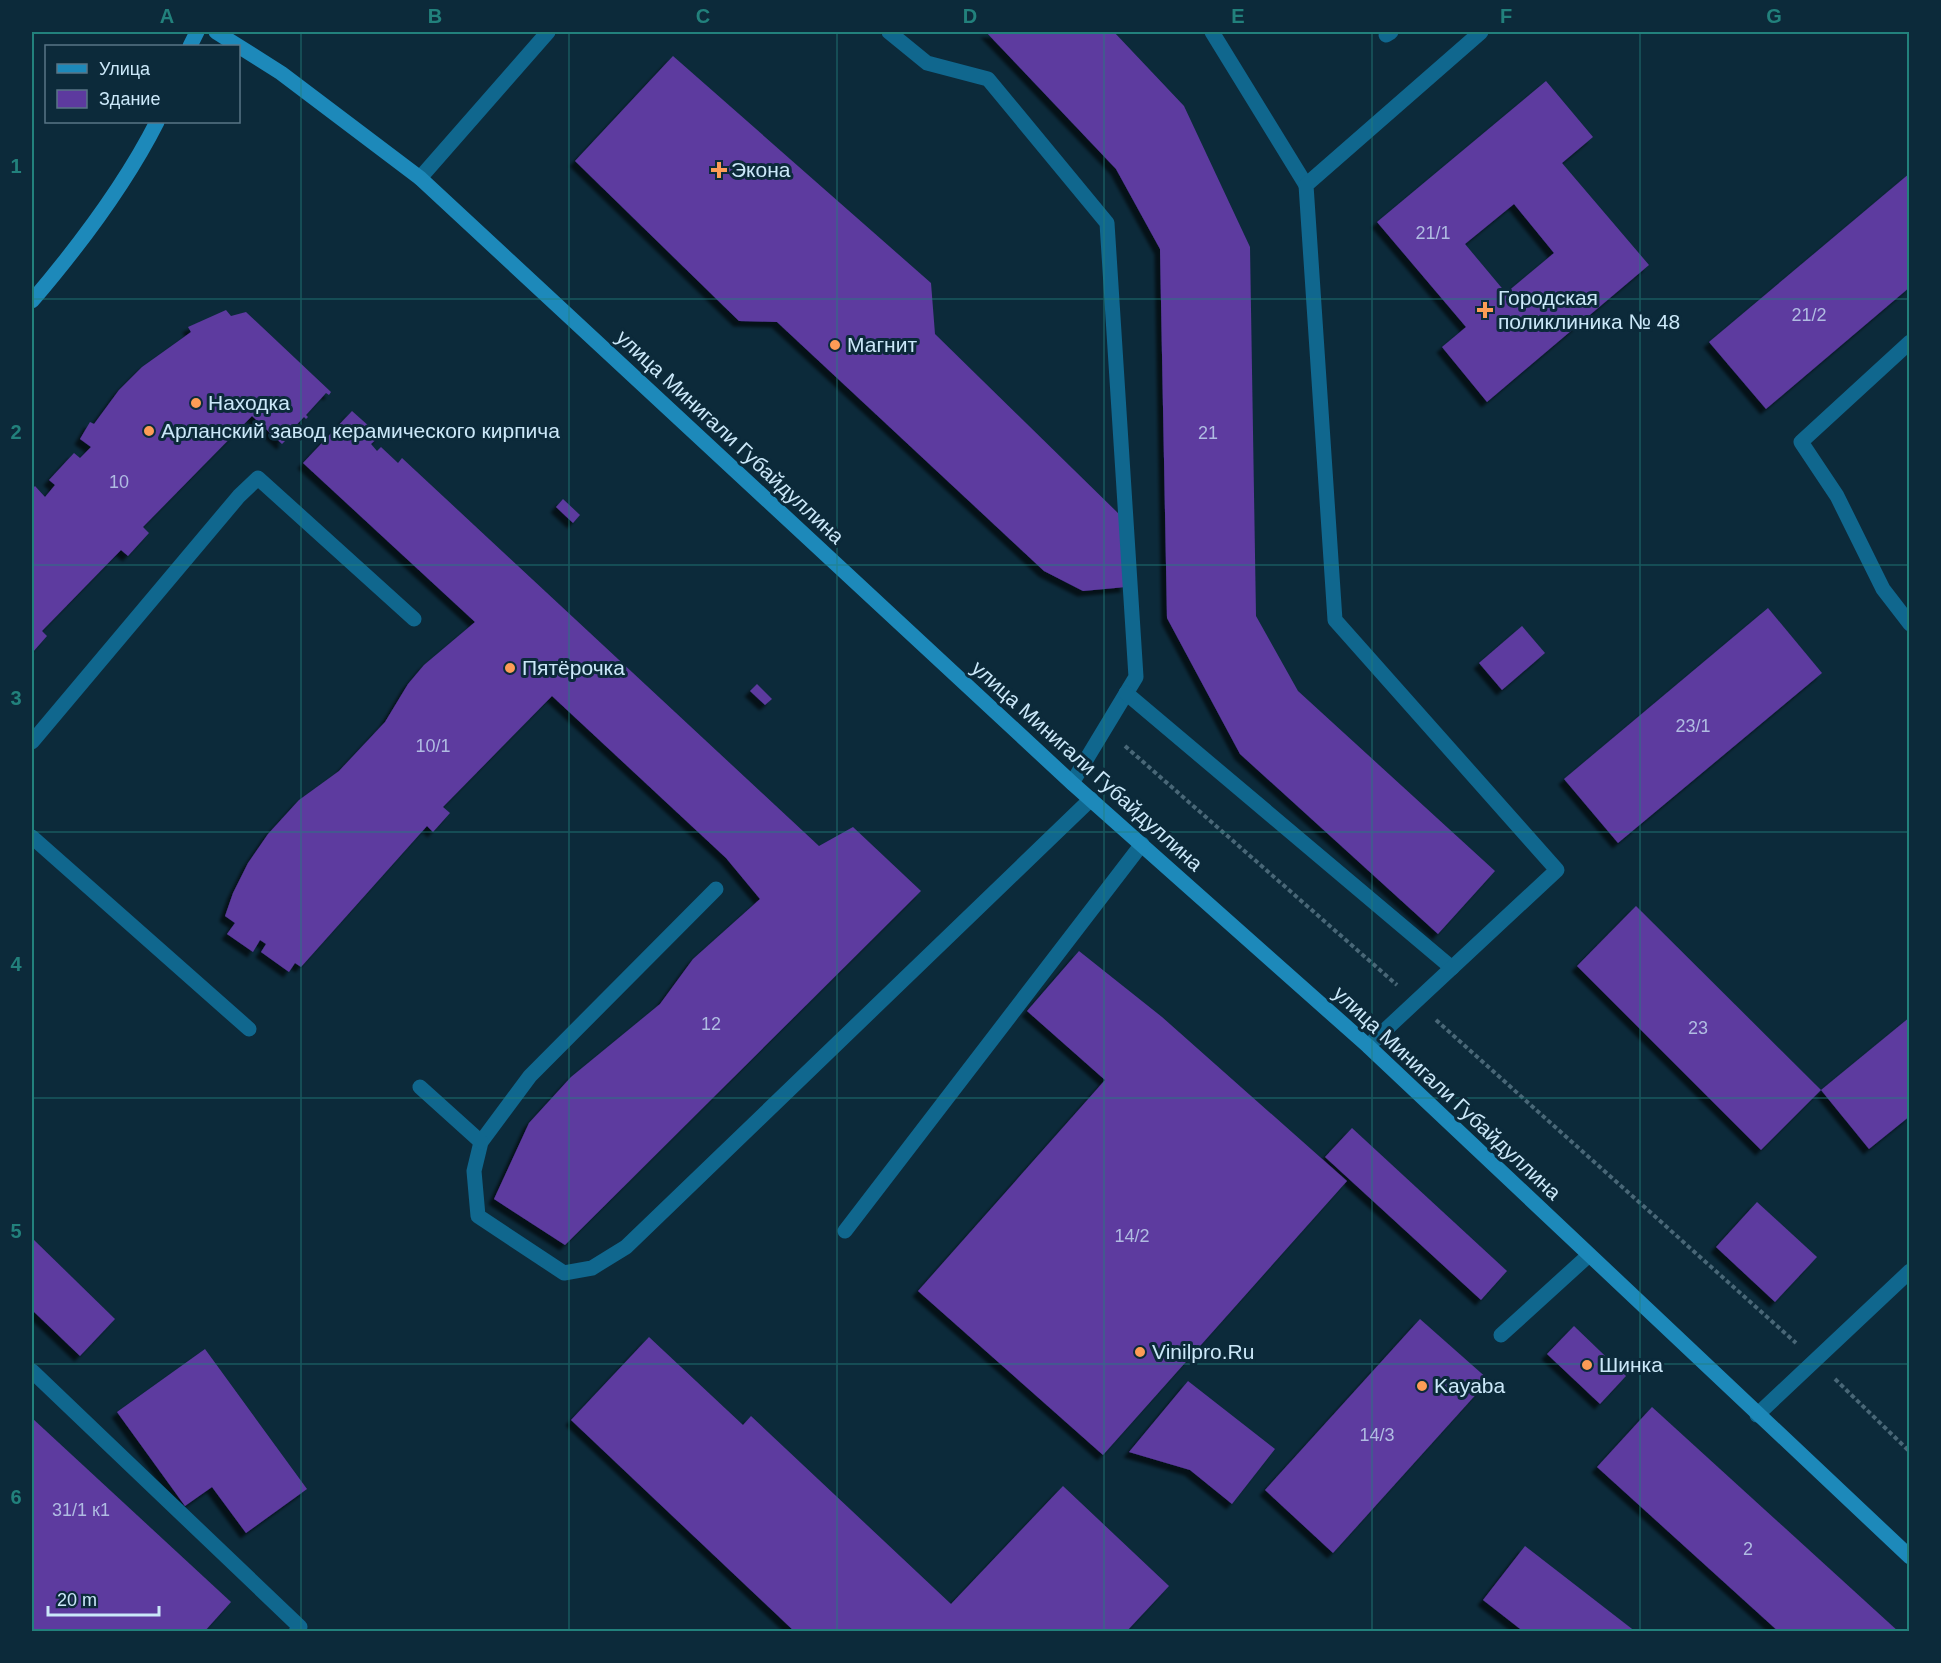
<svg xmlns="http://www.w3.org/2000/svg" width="1941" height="1663" font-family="Helvetica,sans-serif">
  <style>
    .building { fill: #5d3a9f; fill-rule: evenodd; filter: url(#shadow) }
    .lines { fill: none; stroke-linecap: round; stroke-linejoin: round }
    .path { stroke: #496777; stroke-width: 4; stroke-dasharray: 4.5 3; stroke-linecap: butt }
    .service { stroke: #10678e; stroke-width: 15 }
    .secondary { stroke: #1d89ba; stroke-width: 15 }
    .grid { fill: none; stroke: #22817c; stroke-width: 1.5; stroke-opacity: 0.55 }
    .poi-dot { fill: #fd9c56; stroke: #0c2a3a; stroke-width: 2 }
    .labels { text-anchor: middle; stroke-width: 6; stroke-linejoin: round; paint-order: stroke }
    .number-label { font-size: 18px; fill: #b0bce2 }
    .poi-label { font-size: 21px; fill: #cbe8f9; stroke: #0c2a3a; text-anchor: start }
    .street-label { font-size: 21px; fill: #cbe8f9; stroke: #0c2a3a }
    .neatline { fill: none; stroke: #22817c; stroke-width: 2 }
    .grid-label { font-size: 20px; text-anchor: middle; font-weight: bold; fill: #22817c }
  </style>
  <defs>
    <filter id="shadow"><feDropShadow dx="-5.5" dy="5.5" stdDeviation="1.5" flood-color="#0009"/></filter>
  </defs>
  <rect width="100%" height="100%" fill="#0c2a3a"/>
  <g class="building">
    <path d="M986,32H1114L1184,106L1250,247L1256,616L1298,691L1495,871L1438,934L1240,754L1167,618L1160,249L1116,169Z"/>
    <path d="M673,56L931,283L935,334L1120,515L1126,587L1083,591L1044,571L777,322L739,321L575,161Z"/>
    <path d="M1546,81L1593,137L1562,163L1649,265L1487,402L1442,347L1466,327L1377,222ZM1514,204L1554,253L1506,293L1465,244Z"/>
    <path d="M1910,173V287L1766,409L1709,342Z"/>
    <path d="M226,310L231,316L246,312L331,392L329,395L326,393L306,415L308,417L306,419L304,417L283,439L285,441L282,444L252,416L143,527L149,533L128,556L121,550L42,631L47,636L32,653V489L35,486L45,497L55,485L49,480L74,453L80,458L91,447L80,439L90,422L94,424L119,390L142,367L191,332L188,327Z"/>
    <path d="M352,411L380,436L371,444L377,451L381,447L398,463L402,458L819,846L853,827L921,891L565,1245L494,1199L529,1123L571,1077L660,1004L693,959L760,899L726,858L552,696L443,807L450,813L433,832L427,826L301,967L295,963L289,972L261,952L266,944L260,940L253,952L227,934L235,923L225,916L233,893L248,863L268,834L299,800L339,771L385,722L408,684L424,665L475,622L303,463Z"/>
    <path d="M563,499L580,515L573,523L556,507Z"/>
    <path d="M1768,608L1822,673L1618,843L1564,779Z"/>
    <path d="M1522,626L1545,653L1502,690L1479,663Z"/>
    <path d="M757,684L772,699L765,705L750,691Z"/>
    <path d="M1636,906L1821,1090L1761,1150L1577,966Z"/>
    <path d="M1079,951L1162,1017L1347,1181L1103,1455L918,1291L1105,1080L1027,1011Z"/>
    <path d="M1910,1017V1116L1869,1149L1821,1090Z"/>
    <path d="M1352,1128L1507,1271L1481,1300L1325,1157Z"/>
    <path d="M1757,1202L1817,1257L1775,1302L1716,1247Z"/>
    <path d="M32,1238L115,1319L80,1356L32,1310Z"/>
    <path d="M1420,1319L1489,1380L1333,1553L1265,1490Z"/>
    <path d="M1574,1326L1626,1376L1600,1404L1547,1354Z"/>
    <path d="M649,1337L743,1425L751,1416L951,1604L1063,1486L1169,1586L1126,1632H795L571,1420Z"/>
    <path d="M205,1349L307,1489L246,1533L212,1487L185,1506L117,1412Z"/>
    <path d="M1188,1381L1275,1449L1232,1504L1190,1470L1129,1452Z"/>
    <path d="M1652,1407L1899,1632H1779L1597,1467Z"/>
    <path d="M32,1418L231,1602L204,1632H32Z"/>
    <path d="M1525,1546L1636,1632H1524L1483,1600Z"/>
  </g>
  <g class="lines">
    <g class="path">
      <path d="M1125,746L1397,985"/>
      <path d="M1436,1020L1796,1343"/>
      <path d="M1835,1379L1910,1452"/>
    </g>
    <g class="service">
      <path d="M889,32L927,63L988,79L1107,223L1136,677L1072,783"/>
      <path d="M1212,32L1306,185"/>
      <path d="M1386,35L1391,32"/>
      <path d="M420,178L548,32"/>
      <path d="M1910,342L1801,442L1837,496L1883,589L1910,624"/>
      <path d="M1126,693L1452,968"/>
      <path d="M32,742L239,496L258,478L414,619"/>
      <path d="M32,837L249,1029"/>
      <path d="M716,889L530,1076L481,1142L474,1171L478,1216L564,1273L592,1268L626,1247L1091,799"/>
      <path d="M1368,1046L1557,870L1335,620L1306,185L1481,32"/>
      <path d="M420,1087L481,1142"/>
      <path d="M845,1231L1142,844"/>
      <path d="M1501,1335L1589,1255"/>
      <path d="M32,1371L300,1627L296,1632"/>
      <path d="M1757,1415L1910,1271"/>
    </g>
    <g class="secondary">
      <path d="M216,32L281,73L420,178L1072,783L1368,1046L1910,1557"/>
      <path d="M190,46L197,32"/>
      <path d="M32,301C79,246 124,187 157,122"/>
    </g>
  </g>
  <path class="grid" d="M301,32V1632M569,32V1632M837,32V1632M1104,32V1632M1372,32V1632M1640,32V1632M32,299H1910M32,565H1910M32,832H1910M32,1098H1910M32,1364H1910"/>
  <g class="poi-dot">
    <path d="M716 161h6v6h6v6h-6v6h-6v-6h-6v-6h6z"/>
    <path d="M1482 301h6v6h6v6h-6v6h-6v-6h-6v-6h6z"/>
    <circle cx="835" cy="345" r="6"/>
    <circle cx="196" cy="403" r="6"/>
    <circle cx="149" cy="431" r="6"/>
    <circle cx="510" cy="668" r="6"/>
    <circle cx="1140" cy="1352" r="6"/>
    <circle cx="1587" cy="1365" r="6"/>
    <circle cx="1422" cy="1386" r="6"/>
  </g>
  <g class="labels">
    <g class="number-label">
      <text x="1433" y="239">21/1</text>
      <text x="1809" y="321">21/2</text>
      <text x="1208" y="439">21</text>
      <text x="119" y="488">10</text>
      <text x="1693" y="732">23/1</text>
      <text x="433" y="752">10/1</text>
      <text x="711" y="1030">12</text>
      <text x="1698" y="1034">23</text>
      <text x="1132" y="1242">14/2</text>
      <text x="1377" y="1441">14/3</text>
      <text x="81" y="1516">31/1 к1</text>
      <text x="1748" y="1555">2</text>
    </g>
    <g class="poi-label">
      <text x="731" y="177">Экона</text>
      <text x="1498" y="305">Городская<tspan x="1498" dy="24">поликлиника № 48</tspan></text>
      <text x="847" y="352">Магнит</text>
      <text x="208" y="410">Находка</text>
      <text x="161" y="438">Арланский завод керамического кирпича</text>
      <text x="522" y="675">Пятёрочка</text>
      <text x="1152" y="1359">Vinilpro.Ru</text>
      <text x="1599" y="1372">Шинка</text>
      <text x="1434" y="1393">Kayaba</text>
    </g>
    <g class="street-label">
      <text transform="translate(730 437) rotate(43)" y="7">улица Минигали Губайдуллина</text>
      <text transform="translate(1087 766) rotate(42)" y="7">улица Минигали Губайдуллина</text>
      <text transform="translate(1447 1093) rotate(43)" y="7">улица Минигали Губайдуллина</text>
    </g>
  </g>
  <rect width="1941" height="1663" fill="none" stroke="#0c2a3a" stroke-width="66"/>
  <rect x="45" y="45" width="195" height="78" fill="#0c2a3a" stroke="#587686" stroke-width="1.5"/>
  <rect x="57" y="64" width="30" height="9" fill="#1d89ba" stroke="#587686" stroke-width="1.5"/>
  <text x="99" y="75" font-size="18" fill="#cbe8f9">Улица</text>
  <rect x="57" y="90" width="30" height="18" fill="#5d3a9f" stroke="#587686" stroke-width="1.5"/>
  <text x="99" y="105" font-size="18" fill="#cbe8f9">Здание</text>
  <path d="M48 1606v9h111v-9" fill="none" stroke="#cbe8f9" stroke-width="3"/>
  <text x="57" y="1606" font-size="18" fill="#cbe8f9" stroke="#0c2a3a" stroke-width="4.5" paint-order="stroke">20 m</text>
  <rect x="33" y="33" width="1875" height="1597" class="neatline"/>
  <g class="grid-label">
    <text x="167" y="23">A</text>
    <text x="435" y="23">B</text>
    <text x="703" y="23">C</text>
    <text x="970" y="23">D</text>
    <text x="1238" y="23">E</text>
    <text x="1506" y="23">F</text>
    <text x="1774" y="23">G</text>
    <text x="16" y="173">1</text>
    <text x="16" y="439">2</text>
    <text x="16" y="705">3</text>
    <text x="16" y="971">4</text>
    <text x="16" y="1238">5</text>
    <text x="16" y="1504">6</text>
  </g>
</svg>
